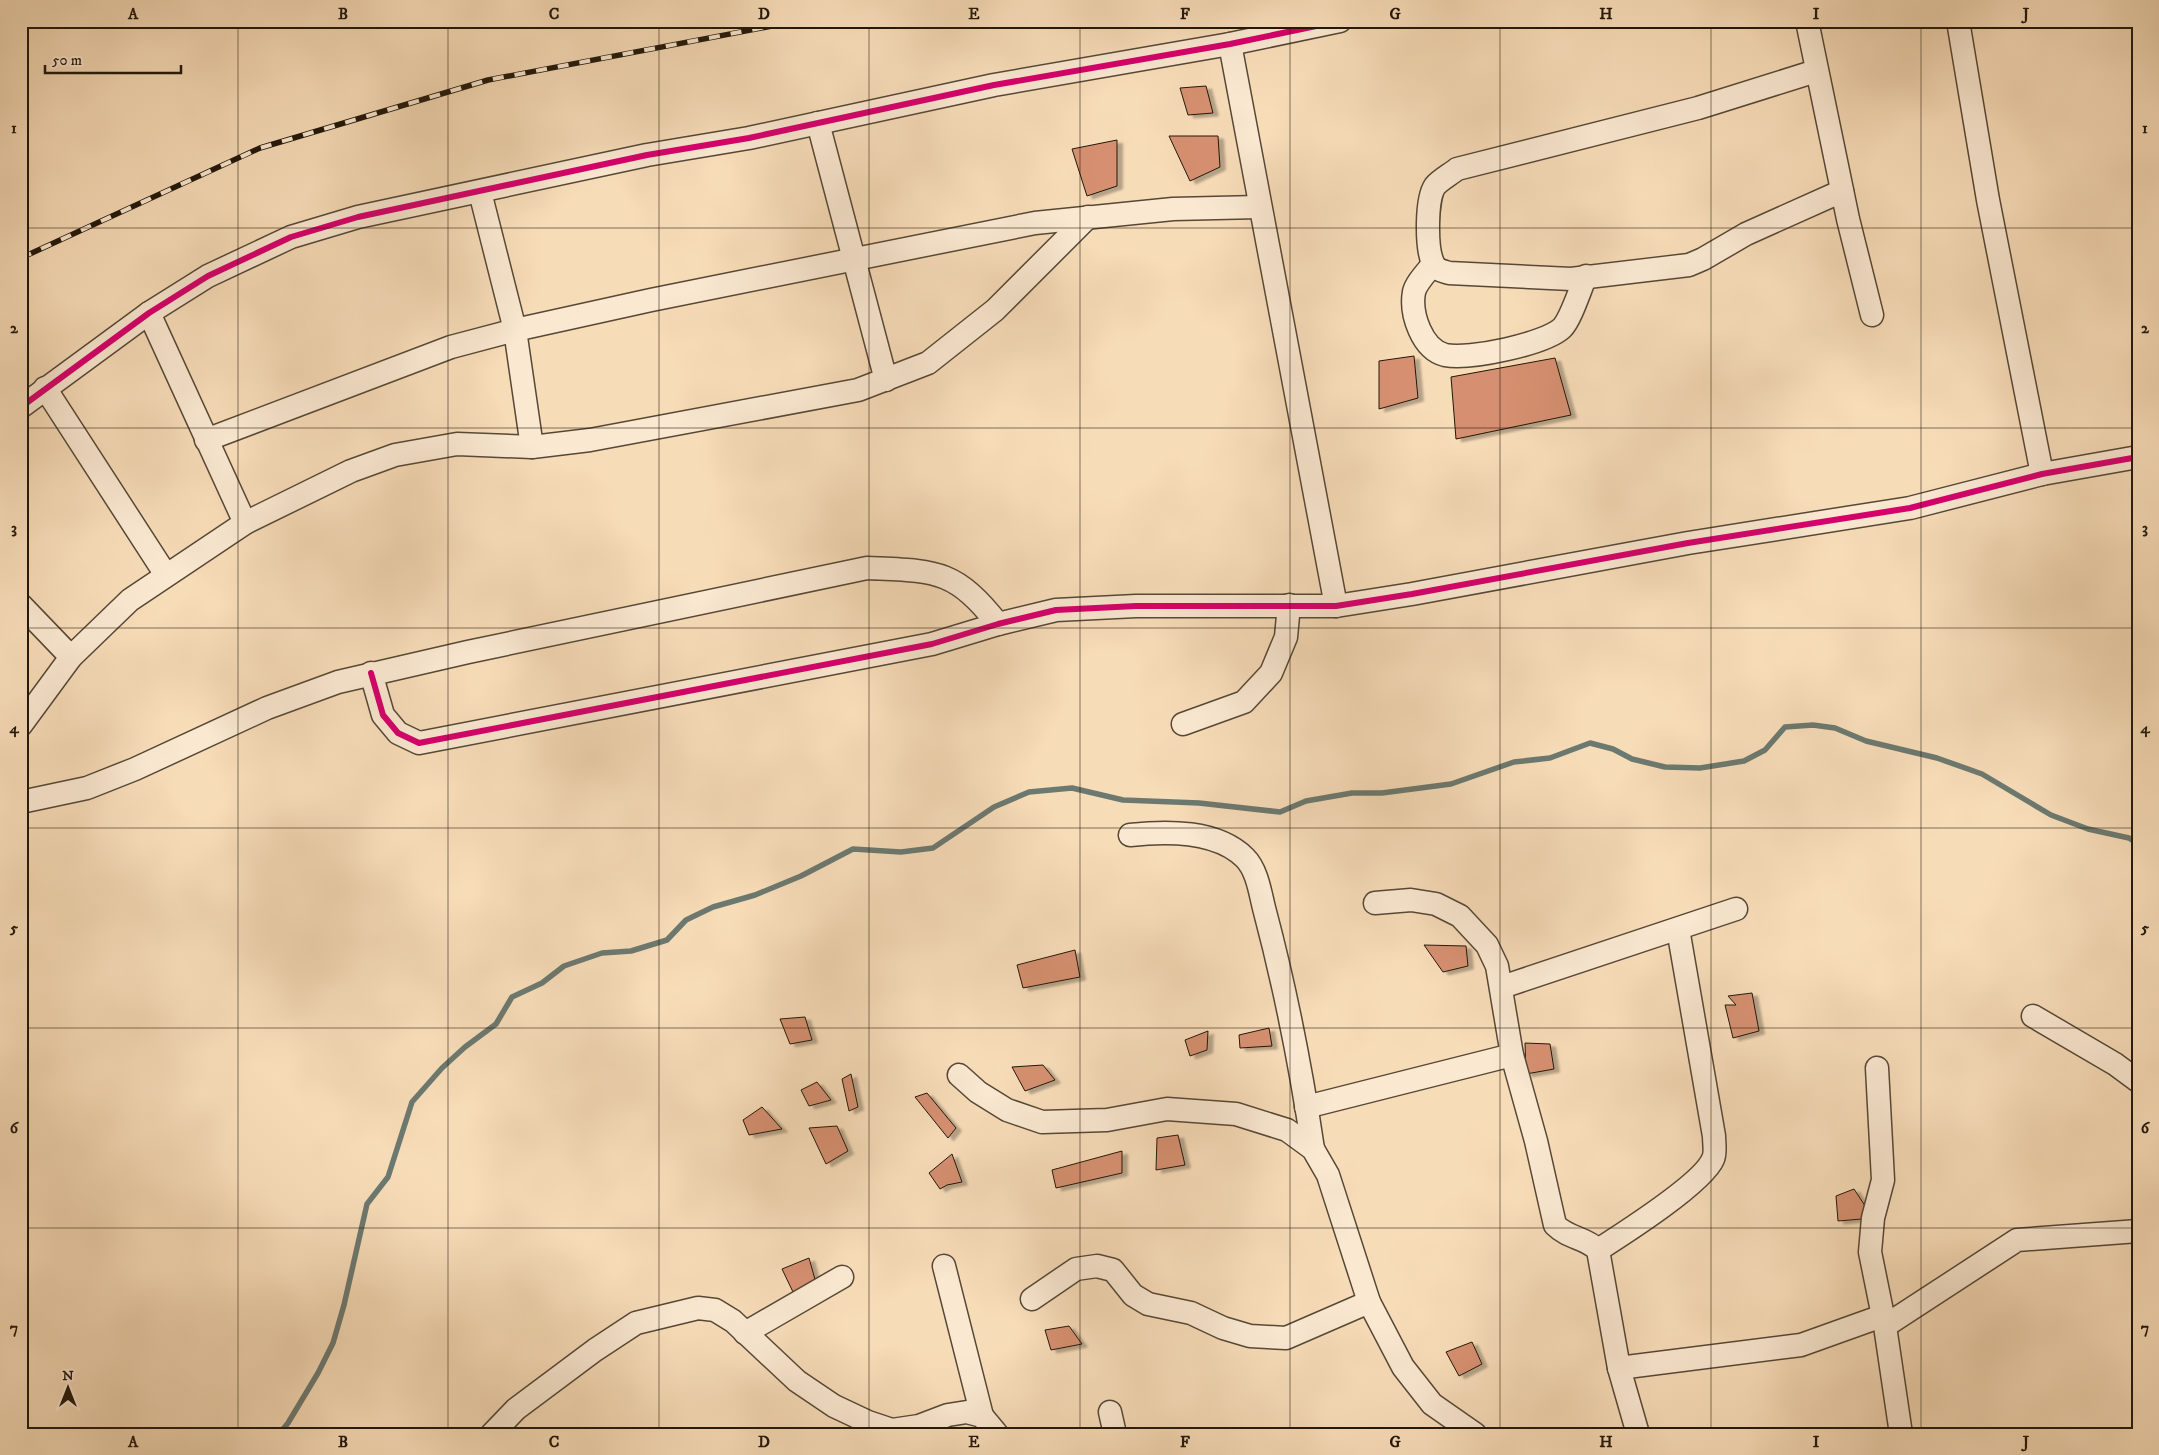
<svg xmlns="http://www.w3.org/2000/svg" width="2159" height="1455" font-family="'IM FELL DW Pica',serif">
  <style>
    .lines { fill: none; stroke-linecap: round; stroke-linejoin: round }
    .stream { stroke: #6c7970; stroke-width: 5.5 }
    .building { fill: #d69071; stroke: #21170a; filter: url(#shadow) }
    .minor-casing { stroke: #564836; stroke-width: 25 }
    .minor { stroke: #fae8d1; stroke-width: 22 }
    .rail-casing { stroke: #21170a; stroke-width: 5.5 }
    .rail { stroke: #fae8d1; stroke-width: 4; stroke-dasharray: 11; stroke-linecap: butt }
    .cycleway-casing { stroke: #fae8d1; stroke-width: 9 }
    .cycleway { stroke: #d6006c; stroke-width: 6 }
    .grid { fill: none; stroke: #21170a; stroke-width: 1; stroke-opacity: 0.55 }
    .neatline { fill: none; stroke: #21170a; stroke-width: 2 }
    .grid-label { font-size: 16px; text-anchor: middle; font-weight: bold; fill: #21170a }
  </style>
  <defs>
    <filter id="shadow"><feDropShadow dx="5.5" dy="3" stdDeviation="1" flood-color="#0004"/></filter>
  </defs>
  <rect width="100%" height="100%" fill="#f7dcb8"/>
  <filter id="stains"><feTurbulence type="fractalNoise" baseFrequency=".004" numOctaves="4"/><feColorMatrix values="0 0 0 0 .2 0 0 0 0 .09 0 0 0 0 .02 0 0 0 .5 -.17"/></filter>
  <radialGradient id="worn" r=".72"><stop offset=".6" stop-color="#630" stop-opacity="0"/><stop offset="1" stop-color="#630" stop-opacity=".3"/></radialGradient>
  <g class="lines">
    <path class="stream" d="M279,1434L288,1423L318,1373L333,1343L344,1305L367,1204L388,1177L412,1102L442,1068L465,1047L496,1024L512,997L542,983L564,966L602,953L631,951L667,940L686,920L713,907L755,895L801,876L853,849L901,852L933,848L994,807L1029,792L1072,788L1123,800L1199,803L1280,812L1306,801L1352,793H1382L1451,784L1514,762L1550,758L1590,743L1613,749L1632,759L1665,767L1700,768L1744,761L1765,750L1785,727L1813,725L1835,728L1866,741L1937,758L1982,774L2051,815L2088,829L2129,838L2138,844"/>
  </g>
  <g class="building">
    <path d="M1206,86L1213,113L1188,115L1180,88Z"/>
    <path d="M1169,136H1218L1220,167L1190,181Z"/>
    <path d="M1117,140V186L1087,196L1072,149Z"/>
    <path d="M1414,356L1418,398L1379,409V361Z"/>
    <path d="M1555,358L1571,415L1456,439L1451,377Z"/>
    <path d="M1424,945L1466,946L1468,966L1443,972Z"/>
    <path d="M1075,950L1080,977L1023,988L1017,965Z"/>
    <path d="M1752,993L1759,1031L1733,1038L1725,1005H1736L1728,996Z"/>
    <path d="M805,1017L812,1040L790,1044L780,1019Z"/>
    <path d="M1269,1028L1272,1046L1240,1048L1239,1035Z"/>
    <path d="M1208,1031L1207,1050L1190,1056L1185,1040Z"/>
    <path d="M1525,1043L1550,1044L1554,1069L1526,1074Z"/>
    <path d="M1043,1065L1055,1080L1025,1091L1012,1067Z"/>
    <path d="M851,1074L858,1107L849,1111L842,1079Z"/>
    <path d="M817,1082L831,1100L809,1106L801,1090Z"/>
    <path d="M927,1093L956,1128L948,1138L915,1097Z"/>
    <path d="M762,1107L782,1129L749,1135L743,1120Z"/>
    <path d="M837,1126L848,1151L826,1164L809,1128Z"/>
    <path d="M1178,1135L1185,1165L1156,1170L1157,1138Z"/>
    <path d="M1122,1151V1173L1056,1188L1052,1170Z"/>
    <path d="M952,1154L962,1182L947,1185L940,1189L929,1173Z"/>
    <path d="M1854,1189L1873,1218L1838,1221L1836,1196Z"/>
    <path d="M809,1258L816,1283L793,1292L782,1269Z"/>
    <path d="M1069,1326L1082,1344L1051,1350L1045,1330Z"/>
    <path d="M1472,1342L1482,1364L1459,1376L1446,1352Z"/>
  </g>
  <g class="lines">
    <g class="minor-casing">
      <g id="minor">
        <path d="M1807,21L1848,219L1872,315"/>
        <path d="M1958,21L1988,200L2042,474"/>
        <path d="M1230,44L1336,606"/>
        <path d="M1816,71L1698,108L1457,169C1451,174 1440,180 1435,186C1426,199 1426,248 1433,263C1436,270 1442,271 1449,273L1571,279L1689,265L1703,259L1746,234L1842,191"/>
        <path d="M818,123L886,380"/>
        <path d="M480,192L515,330L532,447"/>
        <path d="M1433,264C1427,272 1416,283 1414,292C1410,314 1422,349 1445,355C1469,360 1545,344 1562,328C1571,319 1580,289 1586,276"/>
        <path d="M149,313L245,523"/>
        <path d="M45,388L166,575"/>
        <path d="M21,407L149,313L208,276L291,237L358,217L647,155L749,138L994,85L1230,44L1340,21"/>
        <path d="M206,440L451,347L515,330L651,300L1035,223L1173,209L1259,207"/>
        <path d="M21,605L71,657"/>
        <path d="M371,673L383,715L398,733L419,743L932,644L998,624L1056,610L1136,606H1336L1412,594L1688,543L1910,508L2042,474L2138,457"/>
        <path d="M1183,724L1244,702L1271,673L1286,637L1289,605"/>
        <path d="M21,725L71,657L130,600L245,523L351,471L395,455L457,444L532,447L590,440L858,390L928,363L995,310L1088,217"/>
        <path d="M21,802L87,788L135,769L267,708L338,682L468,652L867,568C934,571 954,568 998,624"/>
        <path d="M1130,835C1167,831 1217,830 1245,858C1257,870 1260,892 1264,908C1285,987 1301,1068 1313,1149"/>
        <path d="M1375,903L1411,900L1436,904L1460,916L1487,945L1497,966L1512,1055L1536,1141L1555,1225C1569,1239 1585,1237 1598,1250L1619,1368L1638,1434"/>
        <path d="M1502,987L1736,909"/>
        <path d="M2033,1016L2115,1064L2138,1081"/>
        <path d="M1877,1068L1883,1180L1873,1218L1870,1252L1885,1326L1901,1434"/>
        <path d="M959,1075L978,1092L1007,1110L1042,1122L1107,1120L1167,1109L1236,1114L1287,1130L1313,1149L1328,1175L1369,1302L1403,1367L1432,1404L1475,1434"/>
        <path d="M1306,1107L1512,1055"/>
        <path d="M1598,1250C1623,1234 1703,1183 1713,1159C1716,1153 1714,1143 1714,1136L1678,929"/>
        <path d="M944,1266L982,1416"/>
        <path d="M1032,1299L1076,1269L1097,1266L1113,1270L1133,1295L1148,1304L1191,1313L1223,1328L1250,1336L1286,1338L1369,1302"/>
        <path d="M1885,1326L2017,1240L2138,1231"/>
        <path d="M745,1333L842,1277"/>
        <path d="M1619,1368L1801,1345L1882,1316"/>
        <path d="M1110,1412L1115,1434"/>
        <path d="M492,1434L516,1409L595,1350L636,1323L698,1308L715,1310L733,1321L797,1381L834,1406L868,1422L892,1430L919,1426L948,1415L967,1412L982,1416L997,1434"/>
      </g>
    </g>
    <use href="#minor" class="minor"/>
    <g class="rail-casing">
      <path id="rail" d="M21,258L260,148L488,80L798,21"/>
    </g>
    <use href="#rail" class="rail"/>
    <g class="cycleway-casing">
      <g id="cycleway">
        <path d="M21,407L149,313L208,276L291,237L358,217L647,155L749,138L994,85L1230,44L1340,21"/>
        <path d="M371,673L383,715L398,733L419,743L932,644L998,624L1056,610L1136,606H1336L1412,594L1688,543L1910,508L2042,474L2138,457"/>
      </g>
    </g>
    <use href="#cycleway" class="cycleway"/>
  </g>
  <path class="grid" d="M238,21V1434M448,21V1434M659,21V1434M869,21V1434M1080,21V1434M1290,21V1434M1500,21V1434M1711,21V1434M1921,21V1434M21,228H2138M21,428H2138M21,628H2138M21,828H2138M21,1028H2138M21,1228H2138"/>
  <rect width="2159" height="1455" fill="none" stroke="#f7dcb8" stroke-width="55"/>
  <g transform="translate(68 1388)" stroke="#fae8d1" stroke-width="4" paint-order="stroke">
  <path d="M0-4L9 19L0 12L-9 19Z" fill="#21170a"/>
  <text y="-8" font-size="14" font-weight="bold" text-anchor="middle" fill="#21170a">N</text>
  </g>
  <path d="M45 65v8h136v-8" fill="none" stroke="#21170a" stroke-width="2.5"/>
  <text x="52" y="65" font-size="15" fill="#21170a" stroke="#fae8d1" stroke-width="4" paint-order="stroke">50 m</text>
  <rect x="28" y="28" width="2104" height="1400" class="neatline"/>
  <g class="grid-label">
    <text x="133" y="19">A</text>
    <text x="343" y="19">B</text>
    <text x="554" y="19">C</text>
    <text x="764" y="19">D</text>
    <text x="974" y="19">E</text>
    <text x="1185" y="19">F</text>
    <text x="1395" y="19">G</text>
    <text x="1606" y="19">H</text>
    <text x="1816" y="19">I</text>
    <text x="2026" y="19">J</text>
    <text x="14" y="133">1</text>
    <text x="2145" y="133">1</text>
    <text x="14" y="333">2</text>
    <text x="2145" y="333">2</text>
    <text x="14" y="533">3</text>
    <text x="2145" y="533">3</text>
    <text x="14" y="733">4</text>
    <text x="2145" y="733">4</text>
    <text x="14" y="933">5</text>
    <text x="2145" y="933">5</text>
    <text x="14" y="1133">6</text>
    <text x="2145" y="1133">6</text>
    <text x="14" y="1333">7</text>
    <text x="2145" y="1333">7</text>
    <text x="133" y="1447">A</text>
    <text x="343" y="1447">B</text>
    <text x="554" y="1447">C</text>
    <text x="764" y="1447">D</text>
    <text x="974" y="1447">E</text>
    <text x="1185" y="1447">F</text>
    <text x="1395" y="1447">G</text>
    <text x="1606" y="1447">H</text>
    <text x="1816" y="1447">I</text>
    <text x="2026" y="1447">J</text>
  </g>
  <rect width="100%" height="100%" filter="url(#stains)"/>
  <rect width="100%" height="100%" fill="url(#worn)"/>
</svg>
